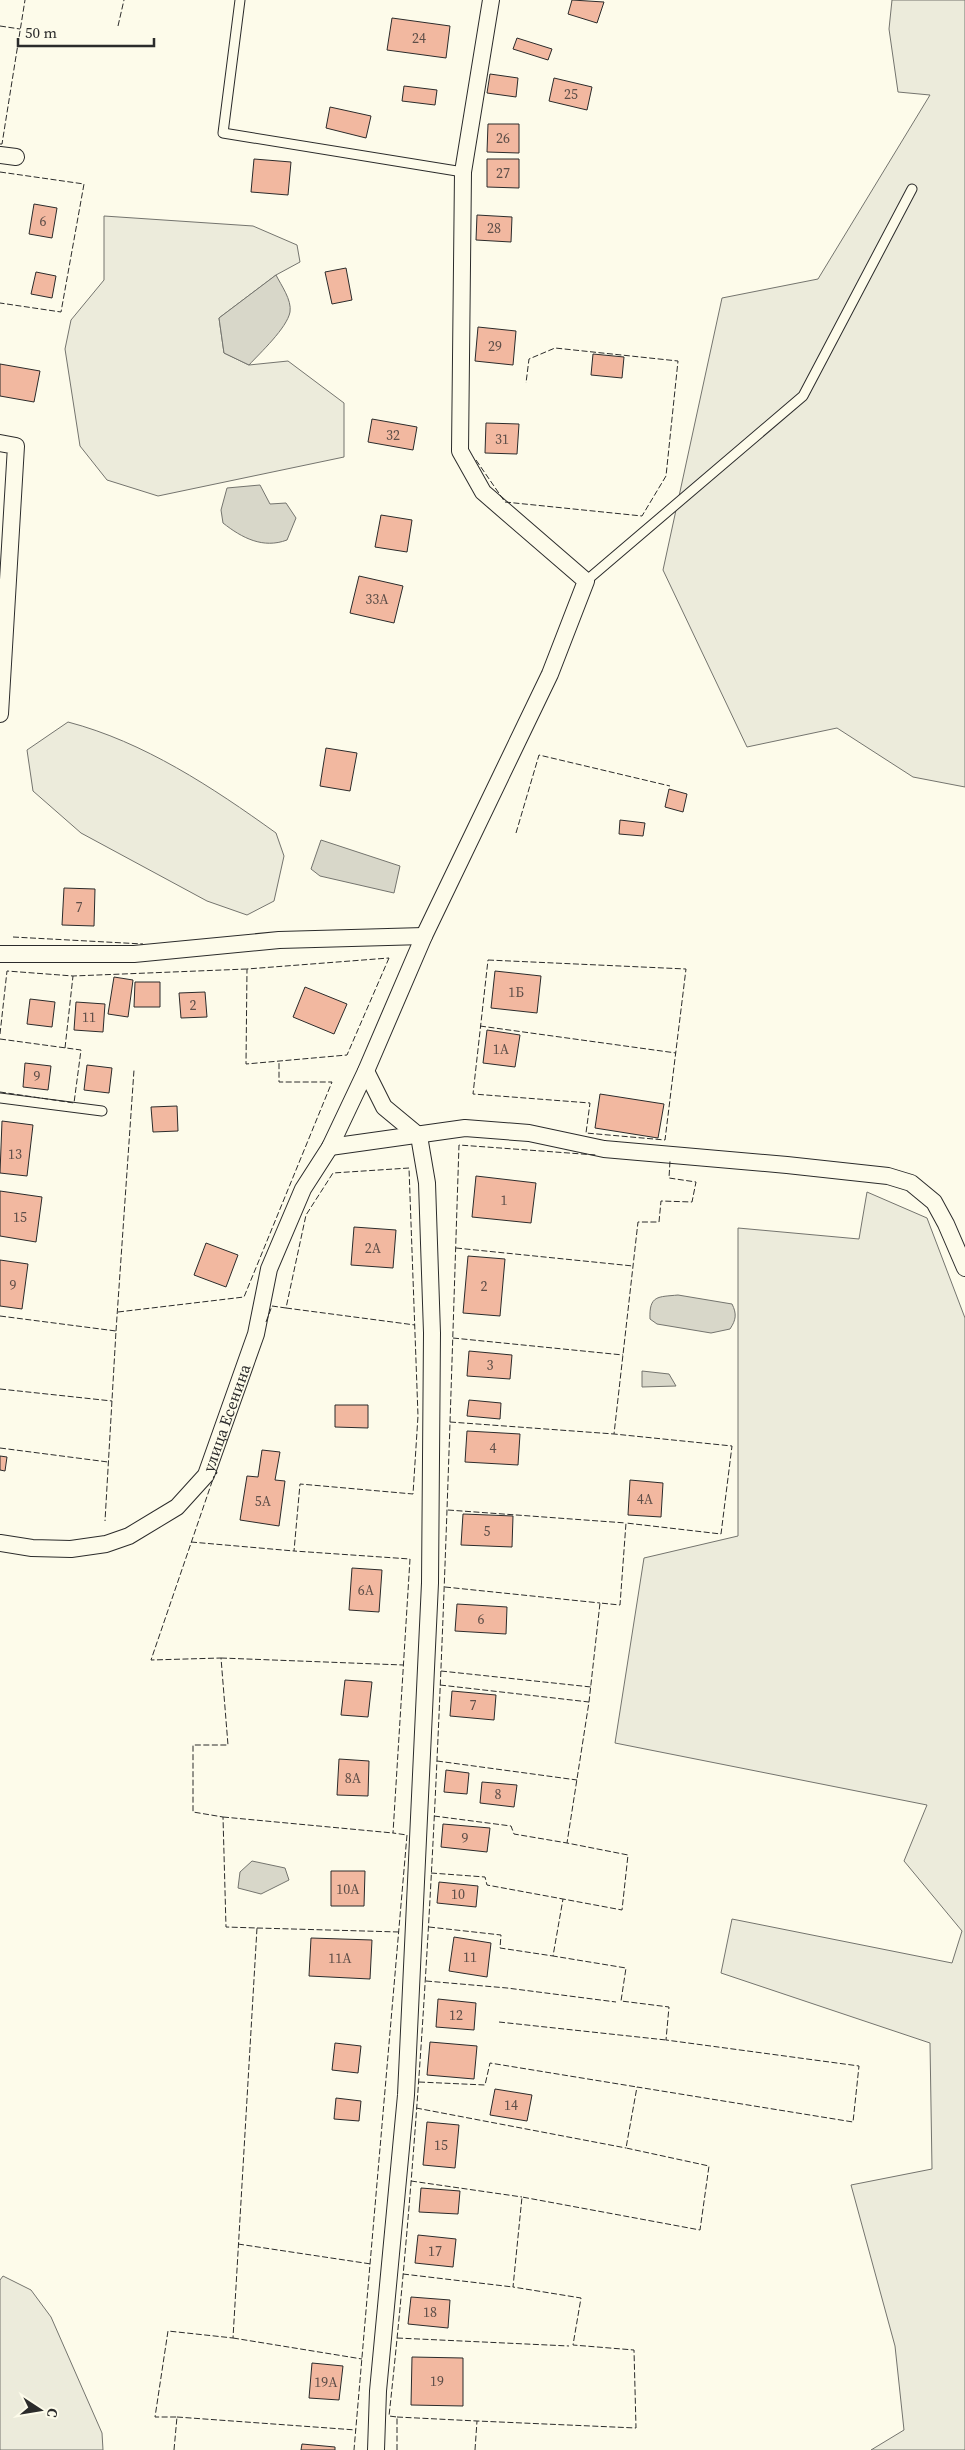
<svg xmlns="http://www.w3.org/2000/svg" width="965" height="2450" font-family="'Source Serif 4',serif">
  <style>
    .green { fill: #ecebdb; stroke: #74746e }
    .water { fill: #d8d7c9; stroke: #74746e }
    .building { fill: #f2b8a0; stroke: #2b2b2b }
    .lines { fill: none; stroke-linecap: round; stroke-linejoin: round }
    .lane-casing { stroke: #2b2b2b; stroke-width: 11 }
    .street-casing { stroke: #2b2b2b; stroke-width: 18 }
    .lane { stroke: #fdfbea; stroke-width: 9 }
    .street { stroke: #fdfbea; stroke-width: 16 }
    .fence { stroke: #2b2b2b; stroke-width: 1; stroke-dasharray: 6 2.5; stroke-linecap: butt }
    .labels { text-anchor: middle; stroke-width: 4; stroke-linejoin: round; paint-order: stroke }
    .number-label { font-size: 14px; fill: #5d4e48 }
    .street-label { font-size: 16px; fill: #2b2b2b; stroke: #fdfbea }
  </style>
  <rect width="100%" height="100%" fill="#fdfbea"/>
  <g class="green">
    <path d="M892,0H965V787L913,777L837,728L747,747L663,570L722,298L818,279L930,95L898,92L889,29Z"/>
    <path d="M104,216L253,226L297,245L300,262L276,275L219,318L224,353L249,365L288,361L344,403V457L158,496L107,480L80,446L65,349L71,320L104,280Z"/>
    <path d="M68,722C144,742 212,787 276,833L284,856L274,901L247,915L207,901L81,833L33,791L27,750Z"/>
    <path d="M867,1192L927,1218L965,1318V2450H871L904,2430L895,2346L851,2185L932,2169L930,2043L721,1973L732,1919L952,1963L962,1931L904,1861L927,1805L615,1743L644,1558L738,1536V1228L859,1239Z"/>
    <path d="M3,2276L31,2290L51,2317L102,2433L103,2450H0V2280Z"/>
  </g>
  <g class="water">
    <path d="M276,275C281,285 292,300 290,312C287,328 260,353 249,365L224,353L219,318Z"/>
    <path d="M260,485L270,504L286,503L296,518L287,540C263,549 242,538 223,523L221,510L227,488Z"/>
    <path d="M321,840L400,866L394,893L320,876L311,869Z"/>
    <path d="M678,1295L732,1304C737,1314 736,1320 730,1329L711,1333L657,1324L650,1319C649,1295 658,1297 678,1295Z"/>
    <path d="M642,1371L669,1374L676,1386L642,1387Z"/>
    <path d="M252,1861L285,1868L289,1880L261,1894L238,1888L240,1872Z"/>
  </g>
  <g class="building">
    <path d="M572,0L604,2L597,23L568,14Z"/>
    <path d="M392,18L450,26L446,58L387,50Z"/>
    <path d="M517,38L552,49L548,60L513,49Z"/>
    <path d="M490,74L518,78L516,97L487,93Z"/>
    <path d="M554,78L592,87L587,110L549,101Z"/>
    <path d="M404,86L437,90L435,105L402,101Z"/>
    <path d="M330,107L371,116L366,138L326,128Z"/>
    <path d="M488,124H519V153L487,152Z"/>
    <path d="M254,159L291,162L288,195L251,192Z"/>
    <path d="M487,159H519V188L487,187Z"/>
    <path d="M34,204L57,208L52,238L29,234Z"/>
    <path d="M477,215L512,217L511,242L476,240Z"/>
    <path d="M346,268L352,300L332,304L325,272Z"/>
    <path d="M36,272L56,276L52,298L31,294Z"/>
    <path d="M478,327L516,331L513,365L475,361Z"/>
    <path d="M593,354L624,357L622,378L591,375Z"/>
    <path d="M0,364L40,371L34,402L0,396Z"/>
    <path d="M372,419L417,427L413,450L368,442Z"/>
    <path d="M486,423L519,424L517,454L485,453Z"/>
    <path d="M381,515L412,520L407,552L375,547Z"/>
    <path d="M359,576L403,586L394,623L350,613Z"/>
    <path d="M326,748L357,753L350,791L320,786Z"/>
    <path d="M669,789L687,794L683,812L665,807Z"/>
    <path d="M620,820L645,823L643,836L619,834Z"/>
    <path d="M64,888L95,889L94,926L62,925Z"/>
    <path d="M495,971L541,976L537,1013L491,1008Z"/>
    <path d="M114,977L133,980L128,1017L108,1014Z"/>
    <path d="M135,982H160V1007H134Z"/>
    <path d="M305,987L347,1004L334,1034L293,1017Z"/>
    <path d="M205,992L207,1017L181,1018L179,993Z"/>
    <path d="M30,999L55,1002L52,1027L27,1024Z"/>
    <path d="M76,1002L105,1004L103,1032L74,1030Z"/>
    <path d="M487,1030L520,1035L515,1067L483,1063Z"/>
    <path d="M25,1063L51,1066L48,1090L23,1087Z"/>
    <path d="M87,1065L112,1068L109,1093L84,1090Z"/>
    <path d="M600,1094L664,1104L658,1138L595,1128Z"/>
    <path d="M177,1106L178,1131L153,1132L151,1107Z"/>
    <path d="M2,1121L33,1125L27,1176L0,1173Z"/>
    <path d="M476,1176L536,1183L531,1223L472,1217Z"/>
    <path d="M0,1191L42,1197L36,1242L0,1236Z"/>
    <path d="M354,1227L396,1230L393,1268L351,1265Z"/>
    <path d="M206,1243L238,1255L226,1287L194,1275Z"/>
    <path d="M468,1256L505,1259L500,1316L463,1313Z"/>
    <path d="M0,1260L28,1264L22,1309L0,1306Z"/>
    <path d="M469,1351L512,1355L510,1379L467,1376Z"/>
    <path d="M469,1400L501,1403L500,1419L467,1416Z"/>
    <path d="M335,1405H368V1428L335,1427Z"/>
    <path d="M467,1431L520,1434L518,1465L465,1462Z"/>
    <path d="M262,1450L280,1452L275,1480L285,1481L279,1526L240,1520L247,1476L258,1477Z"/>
    <path d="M0,1456L7,1457L5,1471L0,1470Z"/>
    <path d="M630,1480L663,1483L661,1517L628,1515Z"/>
    <path d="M463,1514L513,1516L512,1547L461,1545Z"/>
    <path d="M352,1568L382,1570L379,1612L349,1610Z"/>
    <path d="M457,1604L507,1607L506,1634L455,1631Z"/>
    <path d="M345,1680L372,1682L368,1717L341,1715Z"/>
    <path d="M452,1691L496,1695L494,1720L450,1716Z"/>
    <path d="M339,1759L369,1761L368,1796L337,1795Z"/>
    <path d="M446,1770L469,1773L467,1794L444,1792Z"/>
    <path d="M482,1782L517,1785L514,1807L480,1803Z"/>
    <path d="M443,1824L490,1828L487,1852L441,1847Z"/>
    <path d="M331,1871H365L364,1906H331Z"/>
    <path d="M439,1882L478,1886L476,1907L437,1903Z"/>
    <path d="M454,1937L491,1943L487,1977L449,1971Z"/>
    <path d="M311,1938L372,1940L370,1979L309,1976Z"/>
    <path d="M438,1999L476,2003L474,2030L436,2027Z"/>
    <path d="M430,2042L477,2046L474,2079L427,2075Z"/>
    <path d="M335,2043L361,2046L358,2073L332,2070Z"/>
    <path d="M495,2089L532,2095L527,2121L490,2115Z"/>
    <path d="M336,2098L361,2101L359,2121L334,2119Z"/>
    <path d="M427,2122L459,2125L455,2168L423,2165Z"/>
    <path d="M421,2188L460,2191L458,2214L419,2212Z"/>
    <path d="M418,2235L456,2239L453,2267L415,2263Z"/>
    <path d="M411,2297L450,2300L448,2328L408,2324Z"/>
    <path d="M412,2357L463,2358V2406L411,2405Z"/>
    <path d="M312,2363L343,2366L339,2400L309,2398Z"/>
    <path d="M302,2444L335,2447V2450H301Z"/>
  </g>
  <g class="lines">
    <g class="lane-casing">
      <g id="lane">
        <path d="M240,0L223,133L463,172"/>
        <path d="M586,581L803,396L912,189"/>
        <path d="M0,1098L102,1111"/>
      </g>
    </g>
    <g class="street-casing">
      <g id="street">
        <path d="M0,155L16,157"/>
        <path d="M0,443L16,446L0,714"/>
        <path d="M0,954H134L279,940L424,936"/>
        <path d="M366,1071L384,1107L419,1136L427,1183L432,1333L430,1583L406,2095L378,2391L376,2450"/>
        <path d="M330,1147L465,1128L529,1133L604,1149L787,1165L888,1176L911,1183L934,1202L946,1224L965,1268"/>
        <path id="s1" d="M0,1543L32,1548L71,1549L106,1544L129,1536L177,1507L206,1475L256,1334L269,1269L303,1189L330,1147L366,1071L424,936L550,674L586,581L483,492L460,451L463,172L491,0"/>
      </g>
    </g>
    <use href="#lane" class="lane"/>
    <use href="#street" class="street"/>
    <g class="fence">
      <path d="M0,26L20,29"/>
      <path d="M118,26L124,0"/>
      <path d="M0,144H2L25,0"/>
      <path d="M0,172L84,184L61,312L0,303"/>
      <path d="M476,460L505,502L642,516L666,476L678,361L555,348L529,359L526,383"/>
      <path d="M516,833L539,755L670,786"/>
      <path d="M13,937L143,944"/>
      <path d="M389,958L347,1055L246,1064L247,969Z"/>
      <path d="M488,960L686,969L665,1140L586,1133L590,1103L473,1094Z"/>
      <path d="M480,1026L676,1053"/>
      <path d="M0,1034L7,971L73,976L247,969"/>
      <path d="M0,1039L81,1050L74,1103L0,1092"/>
      <path d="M65,1048L73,976"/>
      <path d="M456,1248L633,1266"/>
      <path d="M286,1308L415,1325"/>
      <path d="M118,1312L244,1297L332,1082H279V1061"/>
      <path d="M0,1316L116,1331L105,1521"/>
      <path d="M266,1322L272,1306L286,1308L306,1215L333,1173L409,1168L418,1416L413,1494L300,1484L294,1551L410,1559L393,1833L407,1835L354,2450"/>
      <path d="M116,1331L134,1070"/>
      <path d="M453,1338L623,1355"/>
      <path d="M0,1389L112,1401"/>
      <path d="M450,1422L614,1434"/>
      <path d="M0,1448L108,1462"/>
      <path d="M448,1510L626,1523"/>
      <path d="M191,1542L294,1551"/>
      <path d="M445,1587L600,1603"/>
      <path d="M221,1658L403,1665"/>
      <path d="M441,1671L591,1687"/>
      <path d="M440,1685L589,1702"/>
      <path d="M437,1761L577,1780"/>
      <path d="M434,1816L511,1826L514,1834L567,1843"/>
      <path d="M223,1817L393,1833"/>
      <path d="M431,1873L485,1877L487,1885L563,1899"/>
      <path d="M429,1927L501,1935L500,1948L553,1956"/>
      <path d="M257,1928L399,1932"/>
      <path d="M426,1981L507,1988L616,2002"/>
      <path d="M499,2022L666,2040"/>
      <path d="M419,2082L485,2085L490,2063L637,2087"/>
      <path d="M416,2108L626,2148"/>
      <path d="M411,2181L522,2197"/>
      <path d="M238,2244L371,2264"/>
      <path d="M403,2274L513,2287"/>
      <path d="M233,2338L362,2359"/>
      <path d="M397,2338L569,2346"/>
      <path d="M177,2417L356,2430"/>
      <path d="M397,2417L477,2421"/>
      <path d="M174,2450L177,2417H155L168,2331L233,2338L257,1928L226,1927L223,1817L193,1812V1745H228L221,1658L151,1660L214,1476"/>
      <path d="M397,2450V2417L389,2416C435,1994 445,1569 459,1145L596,1155"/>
      <path d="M475,2450L477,2421L636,2428L634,2350L573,2345L581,2298L513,2287L522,2197L700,2230L709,2166L626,2148L637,2087L853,2122L859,2066L666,2040L669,2007L621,2001L626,1968L553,1956L563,1899L622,1910L628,1855L567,1843L589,1702L600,1603L620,1605L626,1523L721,1534L732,1446L614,1434L638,1222H659L661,1201L692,1202L696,1182L669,1178L670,1161"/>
    </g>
  </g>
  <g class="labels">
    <g class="number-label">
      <text x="419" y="43">24</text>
      <text x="571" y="99">25</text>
      <text x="503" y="143">26</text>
      <text x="503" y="178">27</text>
      <text x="43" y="226">6</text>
      <text x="494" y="233">28</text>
      <text x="495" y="351">29</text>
      <text x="393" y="440">32</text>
      <text x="502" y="444">31</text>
      <text x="377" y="604">33А</text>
      <text x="79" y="912">7</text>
      <text x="516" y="997">1Б</text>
      <text x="193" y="1010">2</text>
      <text x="89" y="1022">11</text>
      <text x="501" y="1054">1А</text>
      <text x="37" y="1081">9</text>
      <text x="15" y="1159">13</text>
      <text x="504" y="1205">1</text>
      <text x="20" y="1222">15</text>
      <text x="373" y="1253">2А</text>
      <text x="13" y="1290">9</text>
      <text x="484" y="1291">2</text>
      <text x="490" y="1370">3</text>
      <text x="493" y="1453">4</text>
      <text x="645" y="1504">4А</text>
      <text x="263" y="1506">5А</text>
      <text x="487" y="1536">5</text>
      <text x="366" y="1595">6А</text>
      <text x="481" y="1624">6</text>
      <text x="473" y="1710">7</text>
      <text x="353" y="1783">8А</text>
      <text x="498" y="1799">8</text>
      <text x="465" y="1843">9</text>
      <text x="348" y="1894">10А</text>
      <text x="458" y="1899">10</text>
      <text x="470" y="1962">11</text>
      <text x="340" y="1963">11А</text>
      <text x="456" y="2020">12</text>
      <text x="511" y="2110">14</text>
      <text x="441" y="2150">15</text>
      <text x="435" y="2256">17</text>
      <text x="430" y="2317">18</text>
      <text x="437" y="2386">19</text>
      <text x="326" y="2387">19А</text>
    </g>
    <g class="street-label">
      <text dy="6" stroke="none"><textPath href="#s1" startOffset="291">улица Есенина</textPath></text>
    </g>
  </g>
  <g transform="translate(40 2410) rotate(102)" stroke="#fdfbea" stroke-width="4" paint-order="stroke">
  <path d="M0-4L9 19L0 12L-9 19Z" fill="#2b2b2b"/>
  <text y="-8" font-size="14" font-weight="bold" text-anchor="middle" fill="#2b2b2b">С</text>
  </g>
  <path d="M18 38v8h136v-8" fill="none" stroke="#2b2b2b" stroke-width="2.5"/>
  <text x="25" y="38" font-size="15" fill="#2b2b2b" stroke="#fdfbea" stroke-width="4" paint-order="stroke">50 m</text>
</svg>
